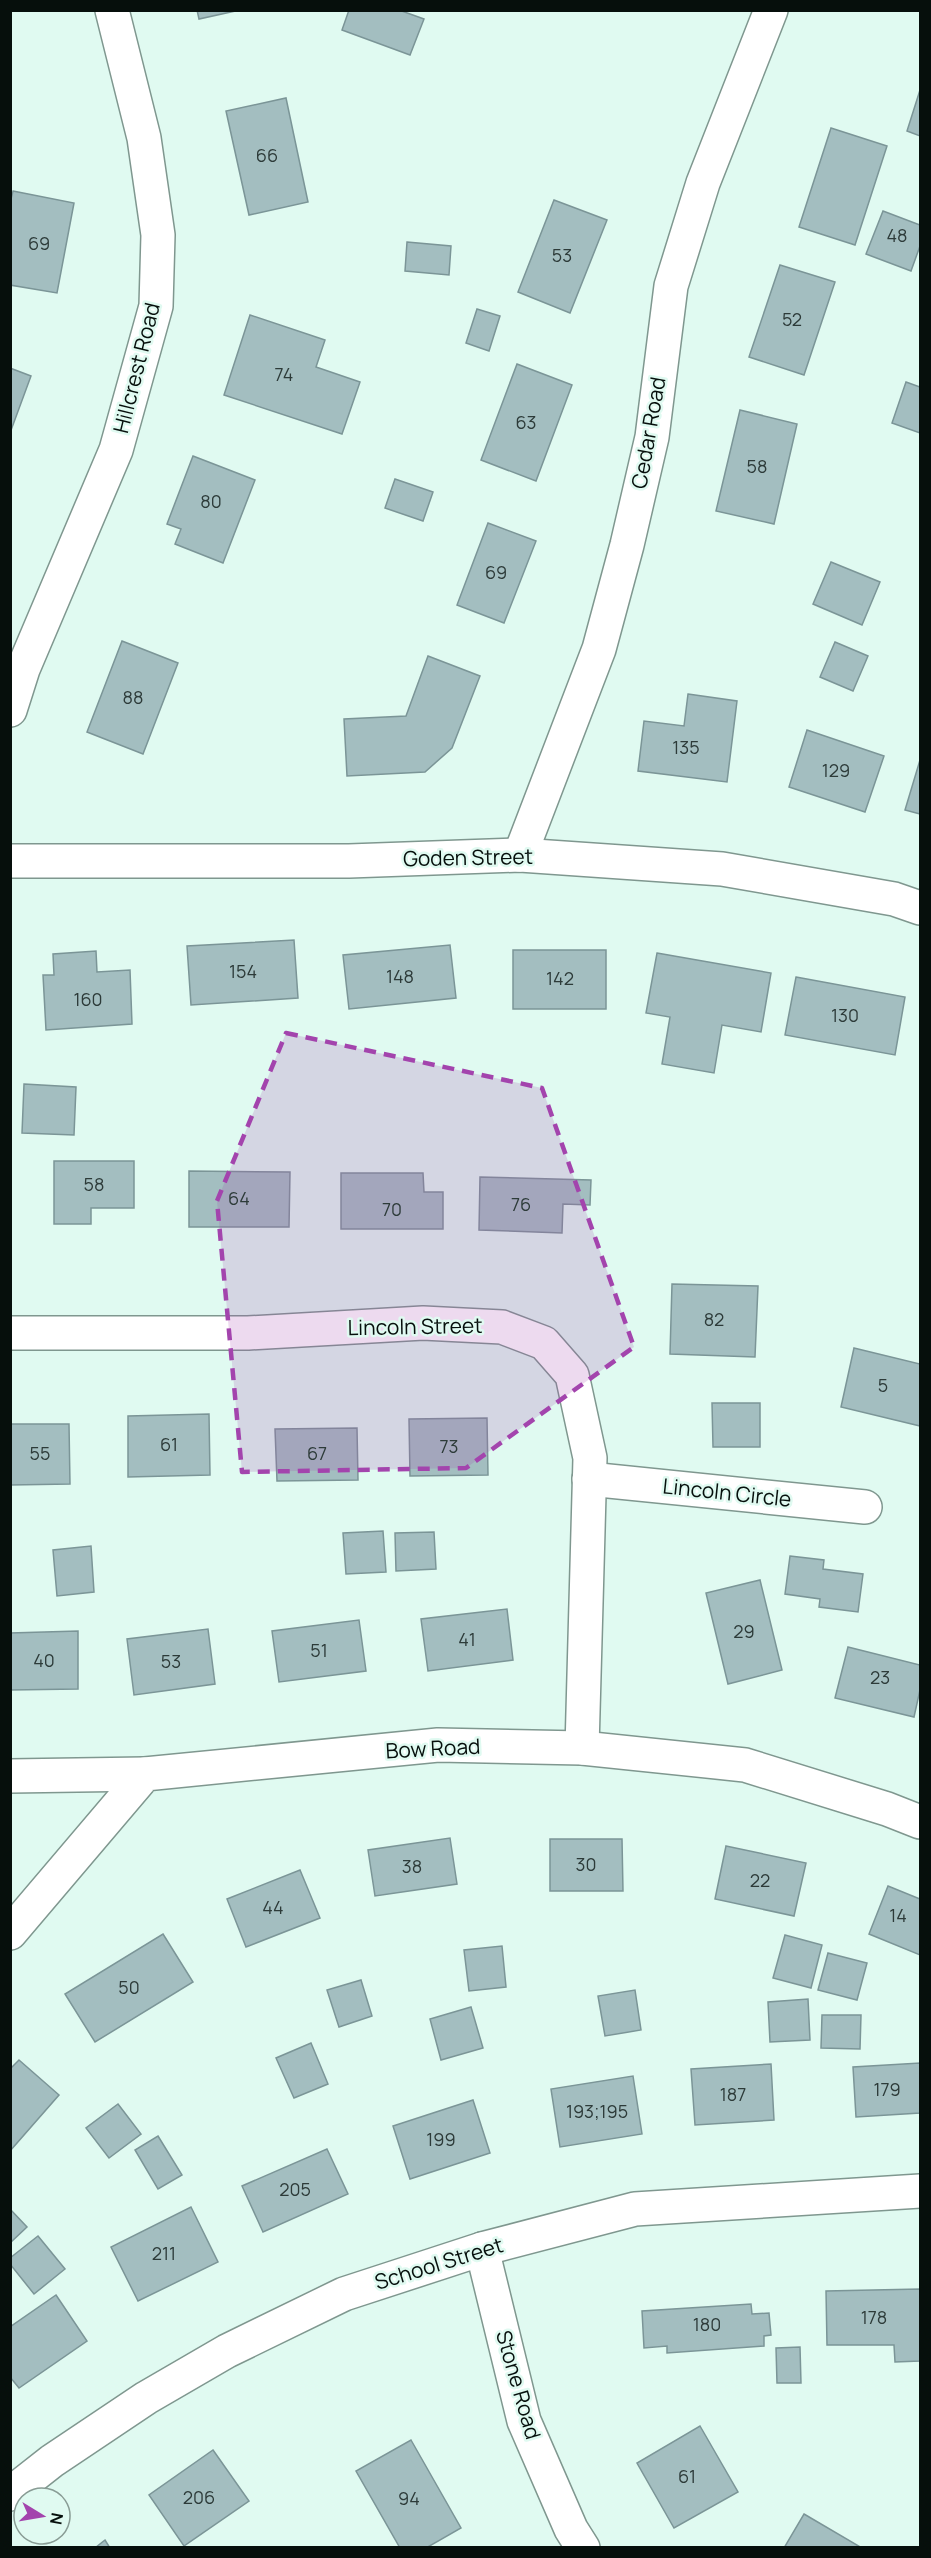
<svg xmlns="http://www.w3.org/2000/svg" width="931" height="2558" font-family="Manrope,sans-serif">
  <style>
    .building { fill: #a3bec0; stroke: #7b9597; stroke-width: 1.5 }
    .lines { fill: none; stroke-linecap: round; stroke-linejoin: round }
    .minor-casing { stroke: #7f978f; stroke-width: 36 }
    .tertiary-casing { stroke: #7f978f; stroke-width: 36 }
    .minor { stroke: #fff; stroke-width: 33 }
    .tertiary { stroke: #fff; stroke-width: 33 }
    .marked { fill: #a344ad; fill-opacity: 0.2; stroke: #a344ad; stroke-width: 4.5; stroke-dasharray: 12 8; stroke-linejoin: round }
    .labels { text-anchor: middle; stroke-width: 5; stroke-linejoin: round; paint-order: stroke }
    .number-label { font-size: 18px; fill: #2d3b39 }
    .street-label { font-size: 21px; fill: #060f0c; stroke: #e0faf1 }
  </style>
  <rect width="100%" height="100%" fill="#e0faf1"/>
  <g class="building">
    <path d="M197,10H240L199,19Z"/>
    <path d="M349,10H399L424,19L410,55L342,30Z"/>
    <path d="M920,90V136L907,131Z"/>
    <path d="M286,98L308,202L249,215L226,111Z"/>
    <path d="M831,128L887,146L855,245L799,227Z"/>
    <path d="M13,191L74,203L57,293L10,285V203Z"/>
    <path d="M554,200L607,220L570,313L518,292Z"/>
    <path d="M883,211L920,225V246L911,271L866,254Z"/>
    <path d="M407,242L451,246L449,275L405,271Z"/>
    <path d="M780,265L835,282L804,375L749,357Z"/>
    <path d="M477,309L500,316L489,351L466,343Z"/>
    <path d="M250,315L325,340L316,367L360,382L342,434L224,395Z"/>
    <path d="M517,364L572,385L536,481L481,460Z"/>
    <path d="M10,368L31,376L10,433Z"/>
    <path d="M906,382L920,387V433L892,423Z"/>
    <path d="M740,410L797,424L774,524L716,511Z"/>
    <path d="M193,456L255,480L223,563L175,544L181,529L167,524Z"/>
    <path d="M395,479L433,492L423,521L385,508Z"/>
    <path d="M488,523L536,541L504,623L457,605Z"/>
    <path d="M831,562L880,582L862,625L813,604Z"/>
    <path d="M122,641L178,663L143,754L87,732Z"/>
    <path d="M835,642L868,656L853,691L820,677Z"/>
    <path d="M428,656L480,676L452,748L425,772L347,776L344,719L406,716Z"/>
    <path d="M688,694L737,701L727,782L638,771L644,721L684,726Z"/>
    <path d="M807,730L884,756L865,812L789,787Z"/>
    <path d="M920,760V814L905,810Z"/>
    <path d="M294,940L298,998L191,1005L187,946Z"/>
    <path d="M450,945L456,998L349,1009L343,955Z"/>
    <rect x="513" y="950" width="93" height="59"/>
    <path d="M96,951L97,972L130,970L132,1024L46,1030L43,975H54L53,954Z"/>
    <path d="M657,953L771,973L761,1032L722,1025L714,1073L662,1064L670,1017L646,1013Z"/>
    <path d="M796,977L905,997L895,1055L785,1035Z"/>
    <path d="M24,1084L76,1087L74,1135L22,1133Z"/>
    <path d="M54,1161H134V1208H91V1224H54Z"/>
    <path d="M189,1171L290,1172L289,1227H189Z"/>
    <path d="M341,1173H423L424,1192H443V1229H341Z"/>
    <path d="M480,1177L591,1180L590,1205L563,1204L562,1233L479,1230Z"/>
    <path d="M672,1284L758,1286L755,1357L670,1354Z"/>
    <path d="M854,1348L920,1364V1426L841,1407Z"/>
    <path d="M712,1403H760V1447H713Z"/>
    <path d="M209,1414L210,1475L128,1477V1416Z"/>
    <path d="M487,1418L488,1475L410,1476L409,1419Z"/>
    <path d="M10,1424H69L70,1484L10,1485Z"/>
    <path d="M357,1428L358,1480L277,1481L275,1429Z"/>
    <path d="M383,1531L386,1572L346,1574L343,1533Z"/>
    <path d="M434,1532L436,1569L396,1571L395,1533Z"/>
    <path d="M91,1546L94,1592L57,1596L53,1550Z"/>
    <path d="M790,1556L824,1560L823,1569L863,1574L858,1612L819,1607L820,1599L785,1594Z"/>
    <path d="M760,1580L782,1670L728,1684L706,1593Z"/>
    <path d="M507,1609L513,1660L428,1671L421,1619Z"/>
    <path d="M359,1620L366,1671L279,1682L272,1631Z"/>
    <path d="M208,1629L215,1684L134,1695L127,1639Z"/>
    <path d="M78,1631V1689L10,1690V1633Z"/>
    <path d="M848,1647L920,1665V1690L914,1717L835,1698Z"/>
    <path d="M450,1838L457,1884L375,1896L368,1850Z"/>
    <path d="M550,1839H622L623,1891H550Z"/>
    <path d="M726,1846L806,1863L794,1916L715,1899Z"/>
    <path d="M300,1870L320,1918L246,1947L227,1899Z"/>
    <path d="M888,1886L920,1899V1955L869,1934Z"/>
    <path d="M163,1934L193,1982L95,2042L65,1994Z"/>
    <path d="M785,1935L822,1945L811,1988L773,1978Z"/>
    <path d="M502,1946L506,1987L469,1991L464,1950Z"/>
    <path d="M828,1953L867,1963L857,2000L818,1990Z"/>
    <path d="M361,1980L372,2016L339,2027L327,1990Z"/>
    <path d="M635,1990L641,2030L605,2036L598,1996Z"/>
    <path d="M808,1999L810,2040L770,2042L768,2002Z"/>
    <path d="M471,2007L483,2048L441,2060L430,2019Z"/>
    <path d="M822,2015H861L860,2049L821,2048Z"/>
    <path d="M311,2043L328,2084L294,2098L276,2058Z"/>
    <path d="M19,2060L59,2095L10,2151V2069Z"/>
    <path d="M920,2063V2113L856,2117L853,2067Z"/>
    <path d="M771,2064L774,2120L695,2125L691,2069Z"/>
    <path d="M633,2076L642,2134L560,2147L551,2089Z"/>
    <path d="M473,2100L490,2153L410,2179L393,2126Z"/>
    <path d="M118,2104L141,2134L109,2158L86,2128Z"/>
    <path d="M158,2136L182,2175L158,2189L135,2150Z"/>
    <path d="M327,2149L348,2194L263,2232L242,2186Z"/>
    <path d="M191,2207L218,2262L138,2301L111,2247Z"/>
    <path d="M10,2209L27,2227L10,2243Z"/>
    <path d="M38,2236L65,2269L34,2294L10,2264V2258Z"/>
    <path d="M920,2289V2361L895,2362L894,2345H827L826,2291Z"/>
    <path d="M56,2295L87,2341L19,2388L10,2377V2327Z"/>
    <path d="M751,2304L752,2314L769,2313L771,2335L764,2336V2346L667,2353V2346L644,2348L642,2311Z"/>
    <path d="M800,2347L801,2383H777L776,2348Z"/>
    <path d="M700,2426L738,2492L674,2528L637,2463Z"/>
    <path d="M411,2440L461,2528L426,2548H400L356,2471Z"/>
    <path d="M213,2450L249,2501L184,2546L149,2495Z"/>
    <path d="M804,2514L862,2548H784Z"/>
    <path d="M105,2540L110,2548H95Z"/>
  </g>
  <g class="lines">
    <g class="minor-casing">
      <g id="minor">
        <path d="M10,710L23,669L116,450L156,306L158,235L144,138L112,10"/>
        <path d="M520,855L599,649L627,545L652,437L671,286L703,183L771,10"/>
        <path d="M10,861H349L520,855L722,869L894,899L920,908"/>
        <path d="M10,1333H248L423,1323L502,1327L544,1343L572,1375L590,1458L582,1748"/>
        <path d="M589,1479L865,1507"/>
        <path d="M10,1776L145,1774"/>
        <path d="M10,1933L145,1774L438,1745L582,1748L745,1765L887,1809L920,1822"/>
        <path d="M482,2249L524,2421L571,2529L583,2548"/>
      </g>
    </g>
    <g class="tertiary-casing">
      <path id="tertiary" d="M10,2494L52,2461L146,2398L227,2351L344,2294L482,2249L635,2209L920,2191"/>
    </g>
    <use href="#minor" class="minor"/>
    <use href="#tertiary" class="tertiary"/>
  </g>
  <path class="marked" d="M286,1033L542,1088L634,1347L466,1468L242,1472L217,1201Z"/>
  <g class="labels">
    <g class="number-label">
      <text x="267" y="162">66</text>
      <text x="897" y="242">48</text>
      <text x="39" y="250">69</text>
      <text x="562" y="262">53</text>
      <text x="792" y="326">52</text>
      <text x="284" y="381">74</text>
      <text x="526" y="429">63</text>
      <text x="757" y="473">58</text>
      <text x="211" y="508">80</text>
      <text x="496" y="579">69</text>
      <text x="133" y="704">88</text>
      <text x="686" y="754">135</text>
      <text x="836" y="777">129</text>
      <text x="243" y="978">154</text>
      <text x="400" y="983">148</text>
      <text x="560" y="985">142</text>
      <text x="88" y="1006">160</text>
      <text x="845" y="1022">130</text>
      <text x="94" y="1191">58</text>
      <text x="239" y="1205">64</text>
      <text x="521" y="1211">76</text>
      <text x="392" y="1216">70</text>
      <text x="714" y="1326">82</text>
      <text x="883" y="1392">5</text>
      <text x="169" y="1451">61</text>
      <text x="449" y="1453">73</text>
      <text x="40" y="1460">55</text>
      <text x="317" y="1460">67</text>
      <text x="744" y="1638">29</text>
      <text x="467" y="1646">41</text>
      <text x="319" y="1657">51</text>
      <text x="44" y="1667">40</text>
      <text x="171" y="1668">53</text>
      <text x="880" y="1684">23</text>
      <text x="586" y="1871">30</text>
      <text x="412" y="1873">38</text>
      <text x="760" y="1887">22</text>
      <text x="273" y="1914">44</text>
      <text x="898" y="1922">14</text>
      <text x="129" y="1994">50</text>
      <text x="887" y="2096">179</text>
      <text x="733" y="2101">187</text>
      <text x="597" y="2118">193;195</text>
      <text x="441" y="2146">199</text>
      <text x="295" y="2196">205</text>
      <text x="164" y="2260">211</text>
      <text x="874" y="2324">178</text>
      <text x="707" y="2331">180</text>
      <text x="687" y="2483">61</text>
      <text x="199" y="2504">206</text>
      <text x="409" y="2505">94</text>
    </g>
    <g class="street-label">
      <text transform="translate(137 368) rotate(-76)" y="7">Hillcrest Road</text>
      <text transform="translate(649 433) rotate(-80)" y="7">Cedar Road</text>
      <text transform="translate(468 858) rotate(-1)" y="7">Goden Street</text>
      <text transform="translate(415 1327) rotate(-1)" y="7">Lincoln Street</text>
      <text transform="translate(727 1493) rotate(6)" y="7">Lincoln Circle</text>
      <text transform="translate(433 1749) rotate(-3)" y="7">Bow Road</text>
      <text transform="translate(439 2264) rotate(-17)" y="7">School Street</text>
      <text transform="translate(518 2385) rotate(74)" y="7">Stone Road</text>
    </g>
  </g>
  <rect width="931" height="2558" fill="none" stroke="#060f0c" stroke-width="24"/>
  <g transform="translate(42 2516) rotate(101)"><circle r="28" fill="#e0faf1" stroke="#899c95" stroke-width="1.5"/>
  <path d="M0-4.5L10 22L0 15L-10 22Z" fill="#a344ad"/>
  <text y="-9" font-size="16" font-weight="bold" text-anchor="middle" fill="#060f0c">N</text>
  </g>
</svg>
